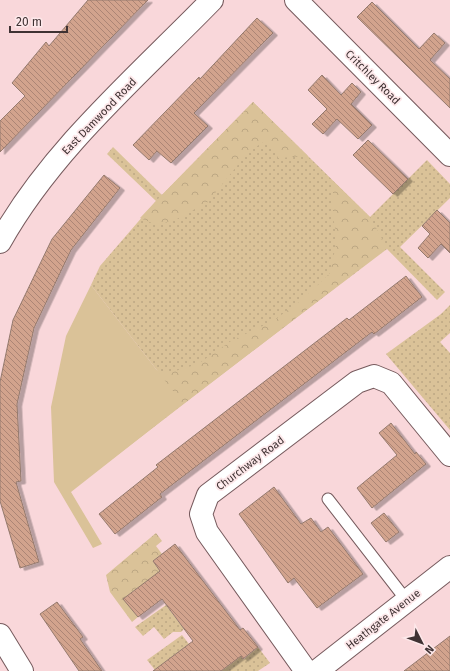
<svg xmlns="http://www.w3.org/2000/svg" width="450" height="671" font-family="'Fira Sans',sans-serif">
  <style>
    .grass { fill: url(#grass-dots) }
    .forest { fill: url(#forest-crowns) }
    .park { fill: #dac298 }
    .building { fill: url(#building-back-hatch); stroke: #947a6e; filter: url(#shadow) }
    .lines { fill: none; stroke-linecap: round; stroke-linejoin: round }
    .service-casing { stroke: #765a5d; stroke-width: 13 }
    .minor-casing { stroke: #765a5d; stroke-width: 24 }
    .service { stroke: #fff; stroke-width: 11 }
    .minor { stroke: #fff; stroke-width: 22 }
    .labels { text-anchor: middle; stroke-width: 3.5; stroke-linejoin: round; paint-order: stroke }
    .street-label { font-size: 11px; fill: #3f3233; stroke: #fde8ea }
  </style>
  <defs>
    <pattern id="grass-dots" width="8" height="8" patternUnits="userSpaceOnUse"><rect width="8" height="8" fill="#dac298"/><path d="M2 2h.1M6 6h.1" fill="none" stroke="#bca783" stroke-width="1.8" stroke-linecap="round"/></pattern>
    <pattern id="forest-crowns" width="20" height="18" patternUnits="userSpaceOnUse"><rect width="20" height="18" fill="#dac298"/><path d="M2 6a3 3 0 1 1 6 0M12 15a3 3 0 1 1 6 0" fill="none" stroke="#bca783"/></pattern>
    <pattern id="building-back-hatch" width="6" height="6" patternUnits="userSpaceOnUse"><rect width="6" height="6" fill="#d2a38d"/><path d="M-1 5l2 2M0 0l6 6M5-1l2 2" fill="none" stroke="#ac8574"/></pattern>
    <filter id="shadow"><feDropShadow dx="4.5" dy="2.5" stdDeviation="0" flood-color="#0004"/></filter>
  </defs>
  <rect width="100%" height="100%" fill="#f9d7da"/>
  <g class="grass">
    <path d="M253,102L370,217L427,160L450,184V198L400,247L445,292L437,300L387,249L183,404L91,285L100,266L156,201L107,154L113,147L162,195Z"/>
    <path d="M450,305V333L440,342L450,353V430L386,354L441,314Z"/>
    <path d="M166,605L184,629L181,632H173L164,639L154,627L143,636L135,627Z"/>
    <path d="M182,635L189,644L155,670L147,660Z"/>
    <path d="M258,647L270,663L258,671H221L233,662L239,652L244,659Z"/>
  </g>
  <g class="forest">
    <path d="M253,102L308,156L278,158L267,140L249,151L208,202L175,220L157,225L140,218L156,201Z"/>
    <path d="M333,181L370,217L387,248L94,473L51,407L130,368L172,372L198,364L231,341L273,321L303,299L330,273L337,240L333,216Z"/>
    <path d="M156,533L162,541L156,546L162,554L153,561L162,574L139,587L124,599L138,617L132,622L110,592L106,575Z"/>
  </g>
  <path class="park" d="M91,285L183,404L71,492L102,544L93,548L54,482L51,407L66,336Z"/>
  <g class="building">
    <path d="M88,0H148L0,152V121L25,96L12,83L46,42L49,46Z"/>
    <path d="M372,2L419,49L434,33L445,43L430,60L450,79V108L357,17Z"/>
    <path d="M257,18L273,33L194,113L208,126L171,163L157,151L149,160L133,145L199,77L200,79Z"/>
    <path d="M322,75L341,95L352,83L361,92L351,104L372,125L358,139L337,119L323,134L312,124L327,109L308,90Z"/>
    <path d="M368,140L408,179L393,194L353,155Z"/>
    <path d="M104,175L120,188L71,250L51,292L34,328L17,404L21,481L16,482L39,562L20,568L0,501V382L13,320L52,239Z"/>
    <path d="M437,210L450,223V253L441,244L428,258L418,248L430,234L422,226Z"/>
    <path d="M406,276L422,297L374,334L372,332L160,494L162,497L115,534L99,514L158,467L156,465L347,318L349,320Z"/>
    <path d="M391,423L415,454L416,452L426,464L372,508L357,488L397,455L379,433Z"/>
    <path d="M274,487L301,524L311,518L321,532L328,527L363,574L317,608L294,578L288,583L239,514Z"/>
    <path d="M384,513L399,532L386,542L371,523Z"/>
    <path d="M175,544L240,630L243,628L258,647L243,659L241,656L221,671H153L193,641L162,599L138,617L123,599L160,571L153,561Z"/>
    <path d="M57,602L83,637L80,639L102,671H79L40,614Z"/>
    <path d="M450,636V671H404L425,655Z"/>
  </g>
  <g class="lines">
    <g class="service-casing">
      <path id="service" d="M328,499L407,601"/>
    </g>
    <g class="minor-casing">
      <g id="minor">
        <path d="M296,0L450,155"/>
        <path d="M0,242C52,149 138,76 212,0"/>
        <path d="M0,635L22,671"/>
        <path d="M306,671L207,532L201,514L208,495L357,382L374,376L391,383L450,455"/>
        <path d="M317,671L450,567"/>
      </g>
    </g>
    <use href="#service" class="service"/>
    <use href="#minor" class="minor"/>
  </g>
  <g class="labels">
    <g class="street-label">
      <text transform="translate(373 77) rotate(45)" y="4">Critchley Road</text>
      <text transform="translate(99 116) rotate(-46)" y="4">East Damwood Road</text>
      <text transform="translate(250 463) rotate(-37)" y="4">Churchway Road</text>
      <text transform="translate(383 619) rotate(-38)" y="4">Heathgate Avenue</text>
    </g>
  </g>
  <g transform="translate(422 643) rotate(132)" stroke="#fde8ea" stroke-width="3" paint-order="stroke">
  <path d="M0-3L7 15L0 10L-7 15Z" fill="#3f3233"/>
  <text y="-6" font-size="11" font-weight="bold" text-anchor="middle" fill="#3f3233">N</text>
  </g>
  <path d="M10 26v6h57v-6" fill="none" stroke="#3f3233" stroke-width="2"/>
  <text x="16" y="26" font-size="12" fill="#3f3233" stroke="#fde8ea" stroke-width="3" paint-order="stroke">20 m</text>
</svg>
